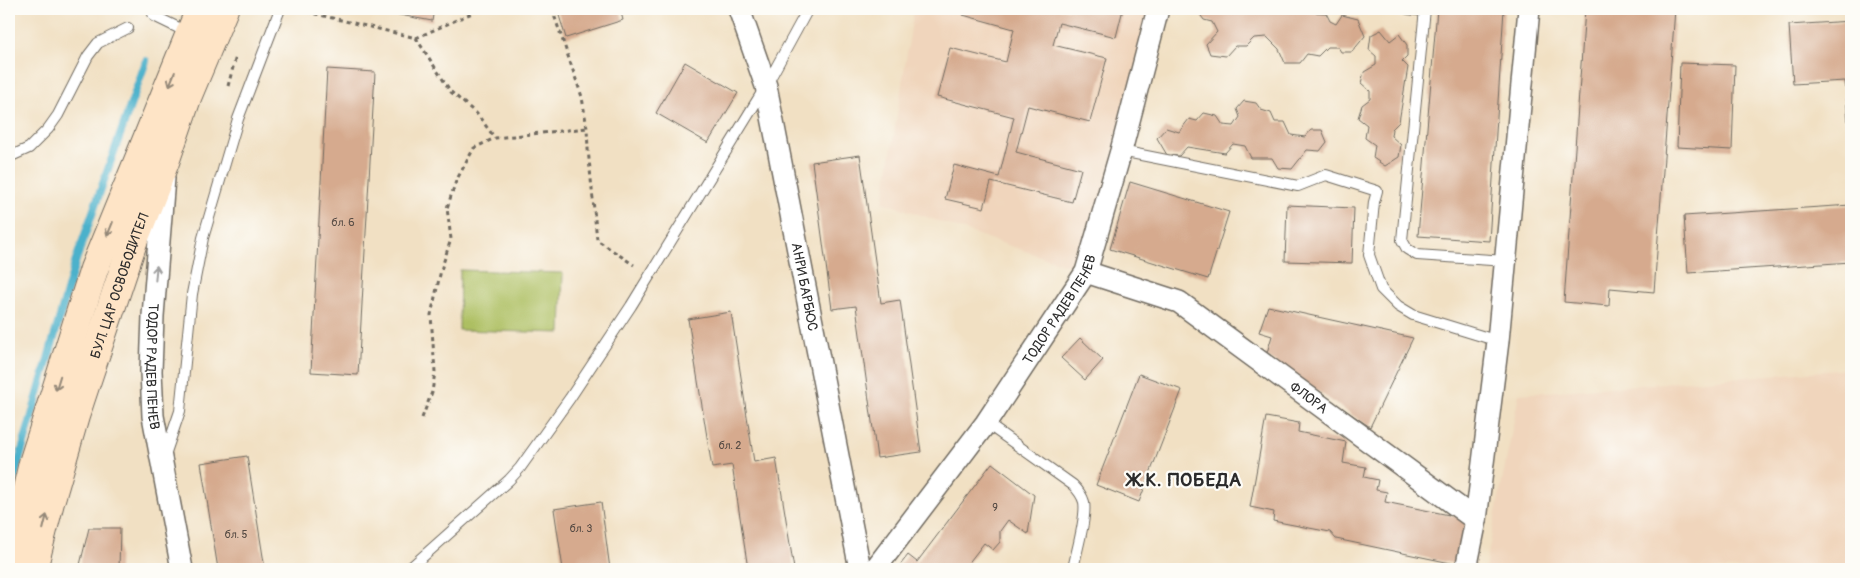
<svg xmlns="http://www.w3.org/2000/svg" width="1860" height="578" font-family="Pangolin,sans-serif">
  <style>
    .built { fill: #f0d5bc }
    .green { fill: #adbf62; stroke: #6c7546 }
    .lines { fill: none; stroke-linecap: round; stroke-linejoin: round }
    .stream { stroke: #4cb1cb; stroke-width: 8 }
    .building { fill: #d6aa8e }
    .lane-casing { stroke: #706a60; stroke-width: 12 }
    .street-casing { stroke: #706a60; stroke-width: 24 }
    .secondary-casing { stroke: #706a60; stroke-width: 30 }
    .path { stroke: #706a60; stroke-width: 3; stroke-dasharray: 4 4; stroke-linecap: butt }
    .lane { stroke: #fff; stroke-width: 10 }
    .street { stroke: #fff; stroke-width: 21 }
    .secondary { stroke: #fee4c6; stroke-width: 28 }
    .oneway { stroke: #948878 }
    .oneway2 { stroke: #a0a0a0 }
    .labels { text-anchor: middle; stroke-width: 4.5; stroke-linejoin: round; paint-order: stroke }
    .number-label { font-size: 11px; fill: #564b44 }
    .street-label { font-size: 14px; fill: #2b2b2b; stroke: #fdfcf7 }
    .district-label { font-size: 19px; font-weight: bold; letter-spacing: 1px; fill: #2b2b2b; stroke: #fdfcf7 }
  </style>
  <rect width="100%" height="100%" fill="#fdfcf7"/>
  <filter id="ink" filterUnits="userSpaceOnUse"><feTurbulence type="fractalNoise" baseFrequency=".02" numOctaves="2"/><feDisplacementMap in="SourceGraphic" scale="10" xChannelSelector="R" yChannelSelector="G"/><feConvolveMatrix kernelMatrix="1 2 1 2 8 2 1 2 1" color-interpolation-filters="sRGB"/></filter>
  <filter id="wash" filterUnits="userSpaceOnUse"><feTurbulence type="fractalNoise" baseFrequency=".0096" numOctaves="4" result="noise"/><feDisplacementMap in="SourceGraphic" scale="20" xChannelSelector="R" yChannelSelector="G"/><feGaussianBlur stdDeviation="1.12" result="paint"/><feColorMatrix in="noise" values="0 0 0 0 0 0 0 0 0 0 0 0 0 0 0 0 0 1.4 0 .05"/><feComposite in="paint" operator="in"/></filter>
  <g filter="url(#wash)">
    <rect width="100%" height="100%" fill="#f1e0c3"/>
    <g class="built">
      <path d="M914,9H1158L1086,272L883,202Z"/>
      <path d="M1851,369V569H1485L1519,394Z"/>
    </g>
    <path class="green" d="M460,270L563,273L561,333L459,330Z"/>
    <g class="lines">
      <path class="stream" d="M9,496L76,260L146,61"/>
    </g>
    <g id="blocks">
      <g class="building">
        <path d="M384,9H434L432,21L384,12Z"/>
        <path d="M557,9H620L623,20L566,38Z"/>
        <path d="M965,9H1123L1116,37L1059,23L1053,45L1107,58L1090,122L1028,106L1016,152L1081,169L1072,202L991,182L984,208L945,199L954,165L999,177L1014,117L937,97L950,48L1006,62L1014,29L963,15Z"/>
        <path d="M1196,9H1289L1290,11L1326,13L1330,21L1336,24L1342,15L1358,19L1365,36L1352,52H1341L1338,47H1327L1318,56L1307,54L1300,63H1285L1279,49L1267,37L1254,38L1246,46H1235L1226,56L1210,54L1206,44L1217,32L1212,22L1204,20Z"/>
        <path d="M1437,9H1504L1489,241L1418,236Z"/>
        <path d="M1585,9H1675L1654,292L1610,288L1609,306L1564,302Z"/>
        <path d="M1851,21V124H1848L1845,81L1793,84L1789,25Z"/>
        <path d="M1381,30L1390,41L1399,34L1407,45V56L1402,61L1408,67L1399,122L1392,129L1391,136L1401,145L1399,157L1385,166L1373,158L1375,145L1365,138L1367,125L1358,118L1362,105L1370,99V91L1361,83L1364,72L1376,65V56L1369,50L1371,35Z"/>
        <path d="M685,62L738,93L708,143L656,113Z"/>
        <path d="M1680,63L1735,65L1732,150L1677,147Z"/>
        <path d="M327,69L375,72L358,375L311,372Z"/>
        <path d="M1244,101L1256,103L1261,110L1271,113L1275,122H1285L1291,135L1305,137L1311,130H1322L1327,142L1320,151L1307,150L1292,169L1278,168L1272,158H1251L1245,146L1233,144L1225,153L1187,147L1179,156L1167,155L1157,138L1166,128L1179,132L1189,119L1197,121L1204,113L1217,116L1223,125L1234,126L1240,117L1237,109Z"/>
        <path d="M860,155L881,303L900,300L921,452L877,458L856,306L832,309L812,162Z"/>
        <path d="M1130,182L1229,212L1208,279L1110,249Z"/>
        <path d="M1287,205L1354,208L1352,263L1285,261Z"/>
        <path d="M1851,205V262L1688,273L1684,216Z"/>
        <path d="M1268,306L1413,338L1370,427L1266,356L1272,336L1259,332Z"/>
        <path d="M731,312L754,462L776,458L794,569H748L732,465L712,468L688,319Z"/>
        <path d="M1080,338L1103,360L1085,380L1061,358Z"/>
        <path d="M1139,374L1182,390L1139,502L1096,485Z"/>
        <path d="M1266,417L1299,423L1298,432L1346,442L1343,463L1366,467L1364,477L1378,480L1376,490L1387,492L1385,502L1469,519L1460,565L1336,539L1330,532L1273,521L1274,512L1250,507Z"/>
        <path d="M247,456L265,569H218L201,463Z"/>
        <path d="M992,463L1034,495L1028,534L1008,520L1000,531V542L993,550L984,543L964,569H897L908,555L917,562Z"/>
        <path d="M601,502L610,569H563L554,509Z"/>
        <path d="M89,528H120L119,569H79Z"/>
      </g>
    </g>
  </g>
  <g filter="url(#ink)">
    <use href="#blocks" fill-opacity="0" stroke="#706a60" stroke-width="1"/>
    <g class="lines">
      <g class="lane-casing">
        <g id="lane">
          <path d="M151,9L154,16L189,33"/>
          <path d="M1408,9L1425,11"/>
          <path d="M1425,9L1402,240L1407,249L1417,255L1506,261"/>
          <path d="M1121,151L1298,186L1326,175L1377,191L1374,202L1369,255L1381,289L1398,306L1413,315L1498,341"/>
          <path d="M9,157L29,148L48,129L58,115L88,56L98,43L128,28"/>
          <path d="M986,423L1073,485C1078,490 1082,495 1084,502C1087,517 1076,553 1073,569"/>
          <path d="M165,455L180,411L192,294L203,238L238,119L280,9"/>
          <path d="M409,569L509,480L520,468L570,398L631,306L766,86L808,9"/>
        </g>
      </g>
      <g class="street-casing">
        <g id="street">
          <path id="s1" d="M739,9L766,86L860,569"/>
          <path id="s2" d="M164,178L153,316L151,371L153,416L182,569"/>
          <path id="s3" d="M1086,272L1179,302L1476,520L1466,569"/>
          <path d="M1476,520L1498,341L1529,9"/>
          <path id="s4" d="M875,569L986,423L1086,272L1121,151L1158,9"/>
        </g>
      </g>
      <g class="secondary-casing">
        <g id="secondary">
          <path d="M9,567L33,463L94,269L200,9"/>
          <path id="s5" d="M33,569L50,502L75,416L133,242L165,162L188,95L224,9"/>
        </g>
      </g>
      <g class="path">
        <path d="M552,9L582,97L587,128L588,149L597,240L634,265"/>
        <path d="M299,10L416,38L451,92L477,114L495,138L587,128"/>
        <path d="M416,38L481,9"/>
        <path d="M228,86L236,56"/>
        <path d="M422,418L432,392L435,372L431,315L441,270L451,239L447,208L456,181L474,148L495,138"/>
      </g>
      <use href="#lane" class="lane"/>
      <use href="#street" class="street"/>
      <use href="#secondary" class="secondary"/>
    </g>
    <defs><path id="oneway-shaft" d="M-6 0H5M1.5-3L5.5 0L1.5 3" fill="none" stroke-width="1.6" stroke-linecap="round" stroke-linejoin="round" transform="scale(1.25)"/></defs>
    <g class="oneway">
      <use href="#oneway-shaft" transform="translate(172 79) rotate(112)"/>
      <use href="#oneway-shaft" transform="translate(110 229) rotate(112)"/>
      <use href="#oneway-shaft" transform="translate(58 383) rotate(107)"/>
      <use href="#oneway-shaft" transform="translate(45 522) rotate(-76)"/>
    </g>
    <use class="oneway2" href="#oneway-shaft" transform="translate(156 273) rotate(-85)"/>
  </g>
  <g class="labels">
    <g class="number-label">
      <text x="343" y="226">бл. 6</text>
      <text x="730" y="449">бл. 2</text>
      <text x="995" y="511">9</text>
      <text x="581" y="532">бл. 3</text>
      <text x="236" y="538">бл. 5</text>
    </g>
    <g class="street-label">
      <text dy="5" stroke="none"><textPath href="#s5" startOffset="296">БУЛ. ЦАР ОСВОБОДИТЕЛ</textPath></text>
      <text dy="5" stroke="none"><textPath href="#s1" startOffset="286">АНРИ БАРБЮС</textPath></text>
      <text dy="5" stroke="none"><textPath href="#s4" startOffset="319">ТОДОР РАДЕВ ПЕНЕВ</textPath></text>
      <text dy="5" stroke="none"><textPath href="#s2" startOffset="189">ТОДОР РАДЕВ ПЕНЕВ</textPath></text>
      <text dy="5" stroke="none"><textPath href="#s3" startOffset="259">ФЛОРА</textPath></text>
    </g>
    <g class="district-label">
      <text x="1185" y="486">Ж.К. ПОБЕДА</text>
    </g>
  </g>
  <rect width="1860" height="578" fill="none" stroke="#fdfcf7" stroke-width="30"/>
</svg>
